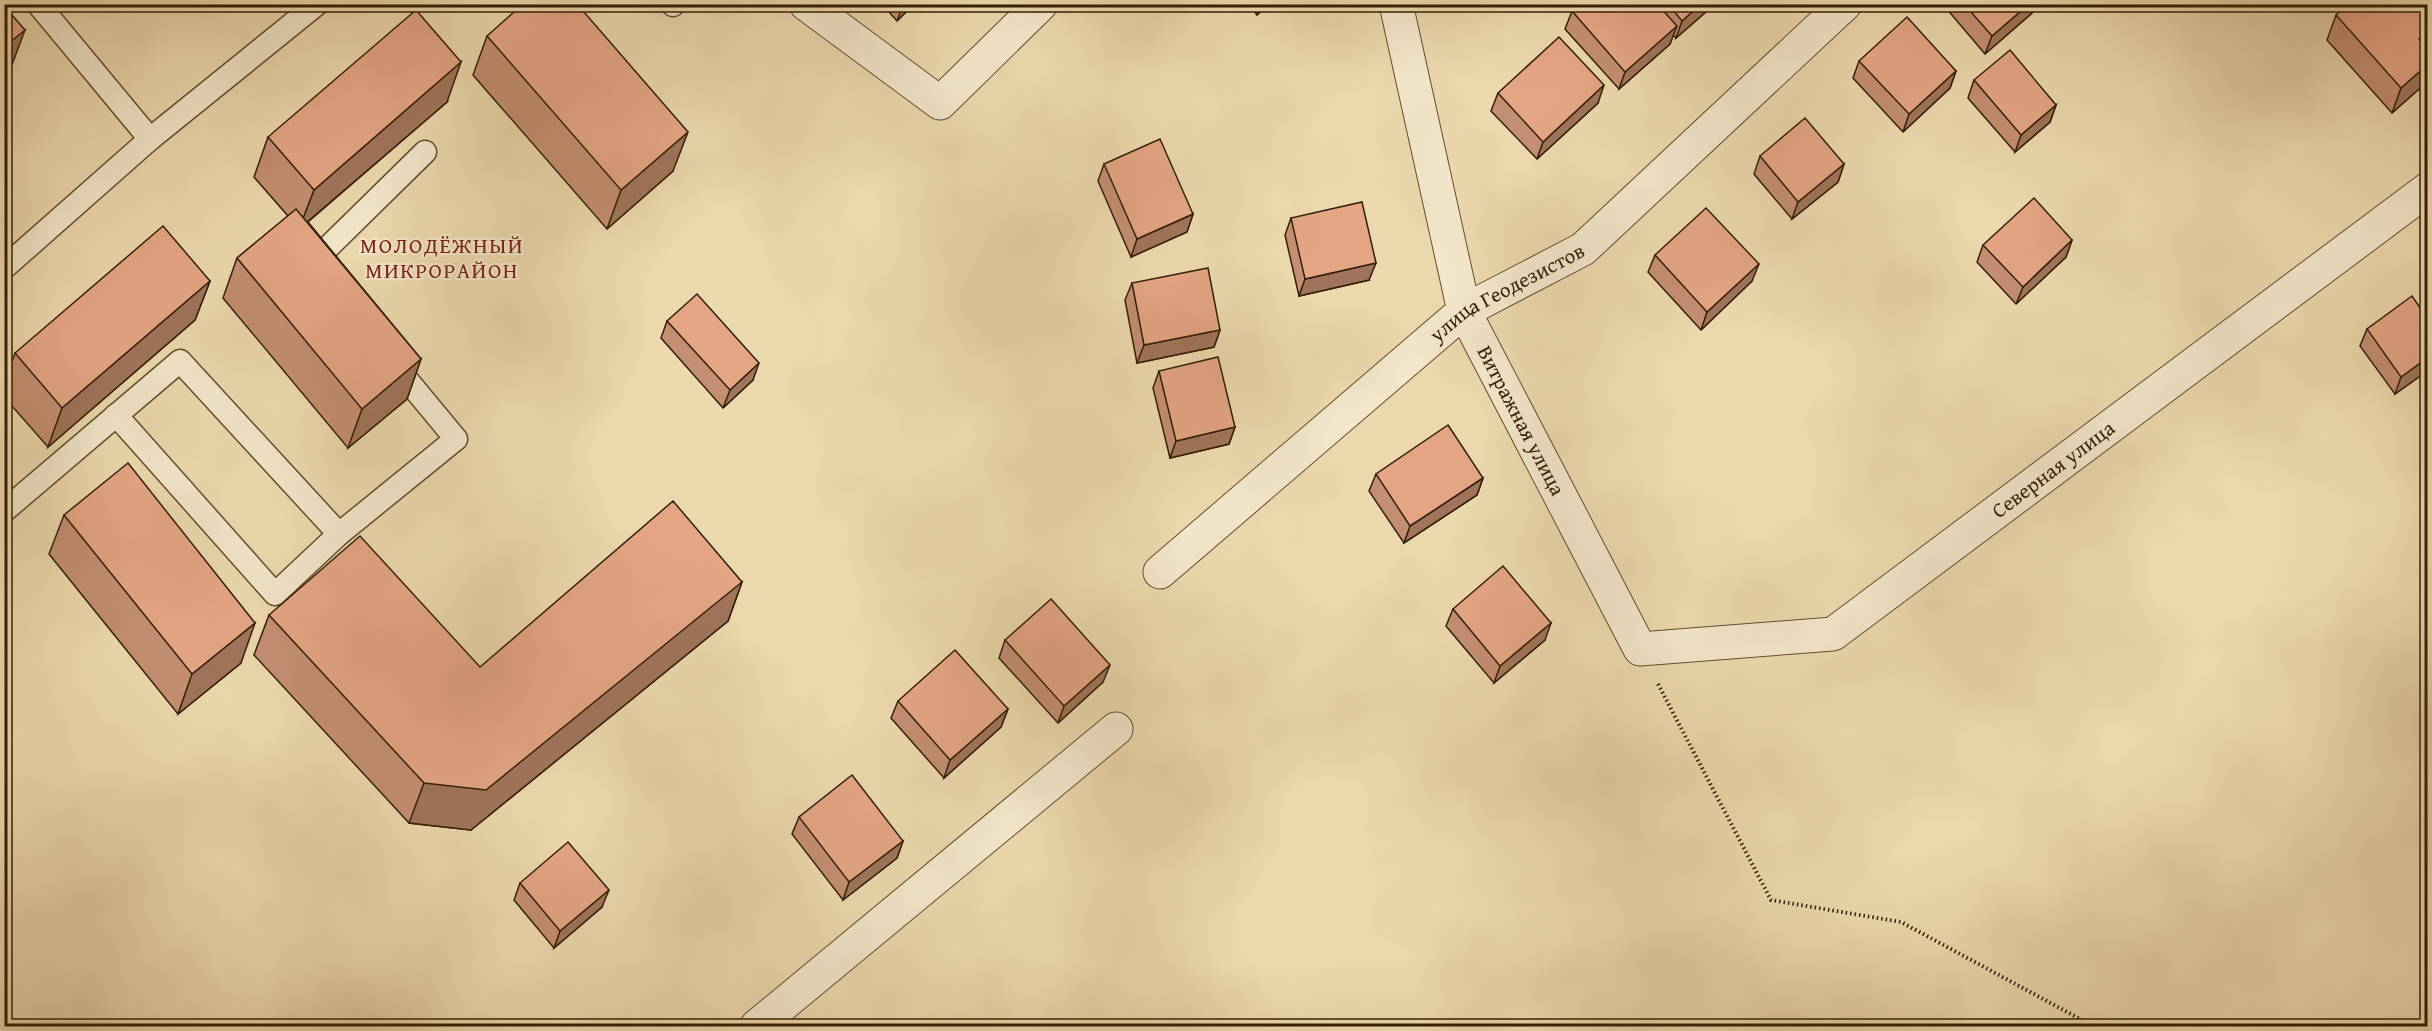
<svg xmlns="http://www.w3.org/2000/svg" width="2432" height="1031" font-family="'Gentium Book Plus',serif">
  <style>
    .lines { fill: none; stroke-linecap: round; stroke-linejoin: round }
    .service-casing { stroke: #614d2f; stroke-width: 25 }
    .minor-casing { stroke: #614d2f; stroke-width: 35 }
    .path { stroke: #331f05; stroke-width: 4; stroke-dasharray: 1.5 3; stroke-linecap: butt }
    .service { stroke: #f3e6ca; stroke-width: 22 }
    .minor { stroke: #f3e6ca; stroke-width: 33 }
    .wall { fill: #c48e72; stroke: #331f05; stroke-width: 1.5 }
    .shaded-wall { fill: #a0745c; stroke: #331f05; stroke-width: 1.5 }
    .building { fill: #e4a584; stroke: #331f05; stroke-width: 1.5 }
    .labels { text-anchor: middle; stroke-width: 4.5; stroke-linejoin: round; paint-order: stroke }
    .street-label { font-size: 21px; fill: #331f05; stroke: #f3e6ca }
    .neighbourhood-label { font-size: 22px; letter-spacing: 1.5px; fill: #7a1f14; stroke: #f3e6ca }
  </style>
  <rect width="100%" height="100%" fill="#ecd8ad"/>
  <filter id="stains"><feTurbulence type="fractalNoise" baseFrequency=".00333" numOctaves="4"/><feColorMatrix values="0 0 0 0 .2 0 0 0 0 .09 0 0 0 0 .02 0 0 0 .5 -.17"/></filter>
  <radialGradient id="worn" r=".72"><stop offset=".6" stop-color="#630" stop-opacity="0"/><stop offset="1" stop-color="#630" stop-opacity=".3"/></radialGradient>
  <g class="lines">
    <g class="service-casing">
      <g id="service">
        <path d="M38,4L150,139"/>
        <path d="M672,4L673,5"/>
        <path d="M4,268L150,139L317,4"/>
        <path d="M314,268L311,264L425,152"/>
        <path d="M116,415L275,594L339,534"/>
        <path d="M4,511L180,361L339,534L456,439L393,363"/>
      </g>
    </g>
    <g class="minor-casing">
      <g id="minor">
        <path d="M806,4L940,103L1041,4"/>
        <path id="s1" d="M1396,4L1464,311L1640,649L1833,634L2428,189"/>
        <path id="s2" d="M1160,572L1464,311L1583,249L1845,4"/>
        <path d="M757,1026L1116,729"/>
      </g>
    </g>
    <path class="path" d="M1658,684L1771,900L1901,922L2093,1026"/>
    <use href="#service" class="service"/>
    <use href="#minor" class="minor"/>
  </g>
  <g class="wall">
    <path d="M882,4H914L897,21Z"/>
    <path d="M1249,4H1268L1257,15Z"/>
    <path d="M1579,4H1715L1676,38L1673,35L1670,44L1619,89L1565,29L1572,11Z"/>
    <path d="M1947,4H2035L2032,13L1985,54L1946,8Z"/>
    <path d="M2336,15L2427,82L2392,113L2327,40Z"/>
    <path d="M487,36L673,171L607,229L473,75Z"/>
    <path d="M1859,61L1956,71L1950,88L1903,132L1853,78Z"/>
    <path d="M1974,80L2056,105L2050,122L2015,152L1968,98Z"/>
    <path d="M1498,93L1598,103L1537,159L1491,111Z"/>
    <path d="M447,102L308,222L421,359L407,399L348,448L223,298L237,258L288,216L254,177L268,137Z"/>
    <path d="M1760,156L1844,164L1838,182L1792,219L1754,174Z"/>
    <path d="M1104,164L1193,214L1187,232L1131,257L1098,181Z"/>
    <path d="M1291,218L1369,280L1299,296L1285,235Z"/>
    <path d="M2072,240L2066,257L2016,304L1977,262L1983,245Z"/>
    <path d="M1655,255L1752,281L1701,330L1648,272Z"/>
    <path d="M210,281L195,320L48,447L4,397V383L15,353Z"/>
    <path d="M1132,283L1220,330L1214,347L1137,363L1125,300Z"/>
    <path d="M2427,318V371L2395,394L2360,346L2367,329Z"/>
    <path d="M667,321L753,380L723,408L661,338Z"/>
    <path d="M1159,371L1235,427L1229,444L1170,458L1153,388Z"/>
    <path d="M1376,474L1483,478L1477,495L1404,543L1369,491Z"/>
    <path d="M64,515L241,663L178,714L49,554Z"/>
    <path d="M742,582L728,621L471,830L409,823L254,655L269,615L480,667Z"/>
    <path d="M1453,609L1545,640L1494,683L1446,626Z"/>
    <path d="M1005,640L1103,682L1058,723L999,658Z"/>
    <path d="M898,701L1008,709L1001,727L944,778L891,718Z"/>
    <path d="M799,817L903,841L897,858L843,900L792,834Z"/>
    <path d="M520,883L602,907L554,948L514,900Z"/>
  </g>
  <g class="shaded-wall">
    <path d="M903,4H914L897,21Z"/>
    <path d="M1261,4H1268L1257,15Z"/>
    <path d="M1701,4H1715L1676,38L1682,21Z"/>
    <path d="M2029,4H2035L2032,13L1985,54L1992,36Z"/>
    <path d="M1677,26L1670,44L1619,89L1625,72Z"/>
    <path d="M25,30L10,70L4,75V47Z"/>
    <path d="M2427,32V49L2419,39Z"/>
    <path d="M461,62L447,102L299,229L314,190Z"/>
    <path d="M2427,65V82L2392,113L2401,88Z"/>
    <path d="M1956,71L1950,88L1903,132L1909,114Z"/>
    <path d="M1604,85L1598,103L1537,159L1543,142Z"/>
    <path d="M2056,105L2050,122L2015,152L2021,135Z"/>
    <path d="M688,132L673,171L607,229L621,190Z"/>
    <path d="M1844,164L1838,182L1792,219L1798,202Z"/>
    <path d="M1193,214L1187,232L1131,257L1137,239Z"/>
    <path d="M2072,240L2066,257L2016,304L2023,287Z"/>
    <path d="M1376,263L1369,280L1299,296L1305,279Z"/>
    <path d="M1759,264L1752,281L1701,330L1707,312Z"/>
    <path d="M210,281L195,320L48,447L62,408Z"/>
    <path d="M1220,330L1214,347L1137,363L1144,345Z"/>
    <path d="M2427,358V371L2395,394L2401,377Z"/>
    <path d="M421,359L407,399L348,448L362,409Z"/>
    <path d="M759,363L753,380L723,408L730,390Z"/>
    <path d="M1235,427L1229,444L1170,458L1176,441Z"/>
    <path d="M1483,478L1477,495L1404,543L1410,526Z"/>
    <path d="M742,582L728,621L471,830L409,823L424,783Z"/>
    <path d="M255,623L241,663L178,714L192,674Z"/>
    <path d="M1551,623L1545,640L1494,683L1500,666Z"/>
    <path d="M1110,665L1103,682L1058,723L1064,706Z"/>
    <path d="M1008,709L1001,727L944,778L950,760Z"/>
    <path d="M903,841L897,858L843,900L849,882Z"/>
    <path d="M609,890L602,907L554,948L560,931Z"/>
  </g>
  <g class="building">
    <path d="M523,4H577L688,132L621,190L487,36Z"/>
    <path d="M1579,4H1657L1677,26L1625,72L1572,11Z"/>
    <path d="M1668,4H1701L1682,21Z"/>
    <path d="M1964,4H2029L1992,36Z"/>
    <path d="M2347,4H2427V32L2419,39L2427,49V65L2401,88L2336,15Z"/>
    <path d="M4,6L25,30L4,47Z"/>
    <path d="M416,10L461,62L314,190L268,137Z"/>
    <path d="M1907,17L1956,71L1909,114L1859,61Z"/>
    <path d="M1559,37L1604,85L1543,142L1498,93Z"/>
    <path d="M2010,50L2056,105L2021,135L1974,80Z"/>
    <path d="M1805,118L1844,164L1798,202L1760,156Z"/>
    <path d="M1160,139L1193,214L1137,239L1104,164Z"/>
    <path d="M2034,198L2072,240L2023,287L1983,245Z"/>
    <path d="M1362,202L1376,263L1305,279L1291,218Z"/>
    <path d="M1706,208L1759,264L1707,312L1655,255Z"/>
    <path d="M296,209L421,359L362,409L237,258Z"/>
    <path d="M163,226L210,281L62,408L15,353Z"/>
    <path d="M1208,268L1220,330L1144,345L1132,283Z"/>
    <path d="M697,294L759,363L730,390L667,321Z"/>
    <path d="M2412,296L2427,318V358L2401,377L2367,329Z"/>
    <path d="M1218,357L1235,427L1176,441L1159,371Z"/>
    <path d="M1448,425L1483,478L1410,526L1376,474Z"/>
    <path d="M128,463L255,623L192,674L64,515Z"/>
    <path d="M673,501L742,582L486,790L424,783L269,615L360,536L480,667Z"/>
    <path d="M1503,566L1551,623L1500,666L1453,609Z"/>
    <path d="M1051,599L1110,665L1064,706L1005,640Z"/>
    <path d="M955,650L1008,709L950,760L898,701Z"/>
    <path d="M852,775L903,841L849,882L799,817Z"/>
    <path d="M568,842L609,890L560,931L520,883Z"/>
  </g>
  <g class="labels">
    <g class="street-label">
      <text dy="7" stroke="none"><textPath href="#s2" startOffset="447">улица Геодезистов</textPath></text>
      <text dy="7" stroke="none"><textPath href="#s1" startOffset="438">Витражная улица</textPath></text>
      <text dy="7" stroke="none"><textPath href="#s1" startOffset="1164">Северная улица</textPath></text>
    </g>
    <g class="neighbourhood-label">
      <text x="442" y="253">МОЛОДЁЖНЫЙ<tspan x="442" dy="25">МИКРОРАЙОН</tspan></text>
    </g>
  </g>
  <rect width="2432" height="1031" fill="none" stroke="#ecd8ad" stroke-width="24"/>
  <rect x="6" y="6" width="2420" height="1019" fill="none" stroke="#331f05" stroke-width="3"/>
  <rect x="12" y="12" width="2408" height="1007" fill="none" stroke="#331f05" stroke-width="1.5"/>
  <rect width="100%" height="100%" filter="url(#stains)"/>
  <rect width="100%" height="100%" fill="url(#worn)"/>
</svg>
